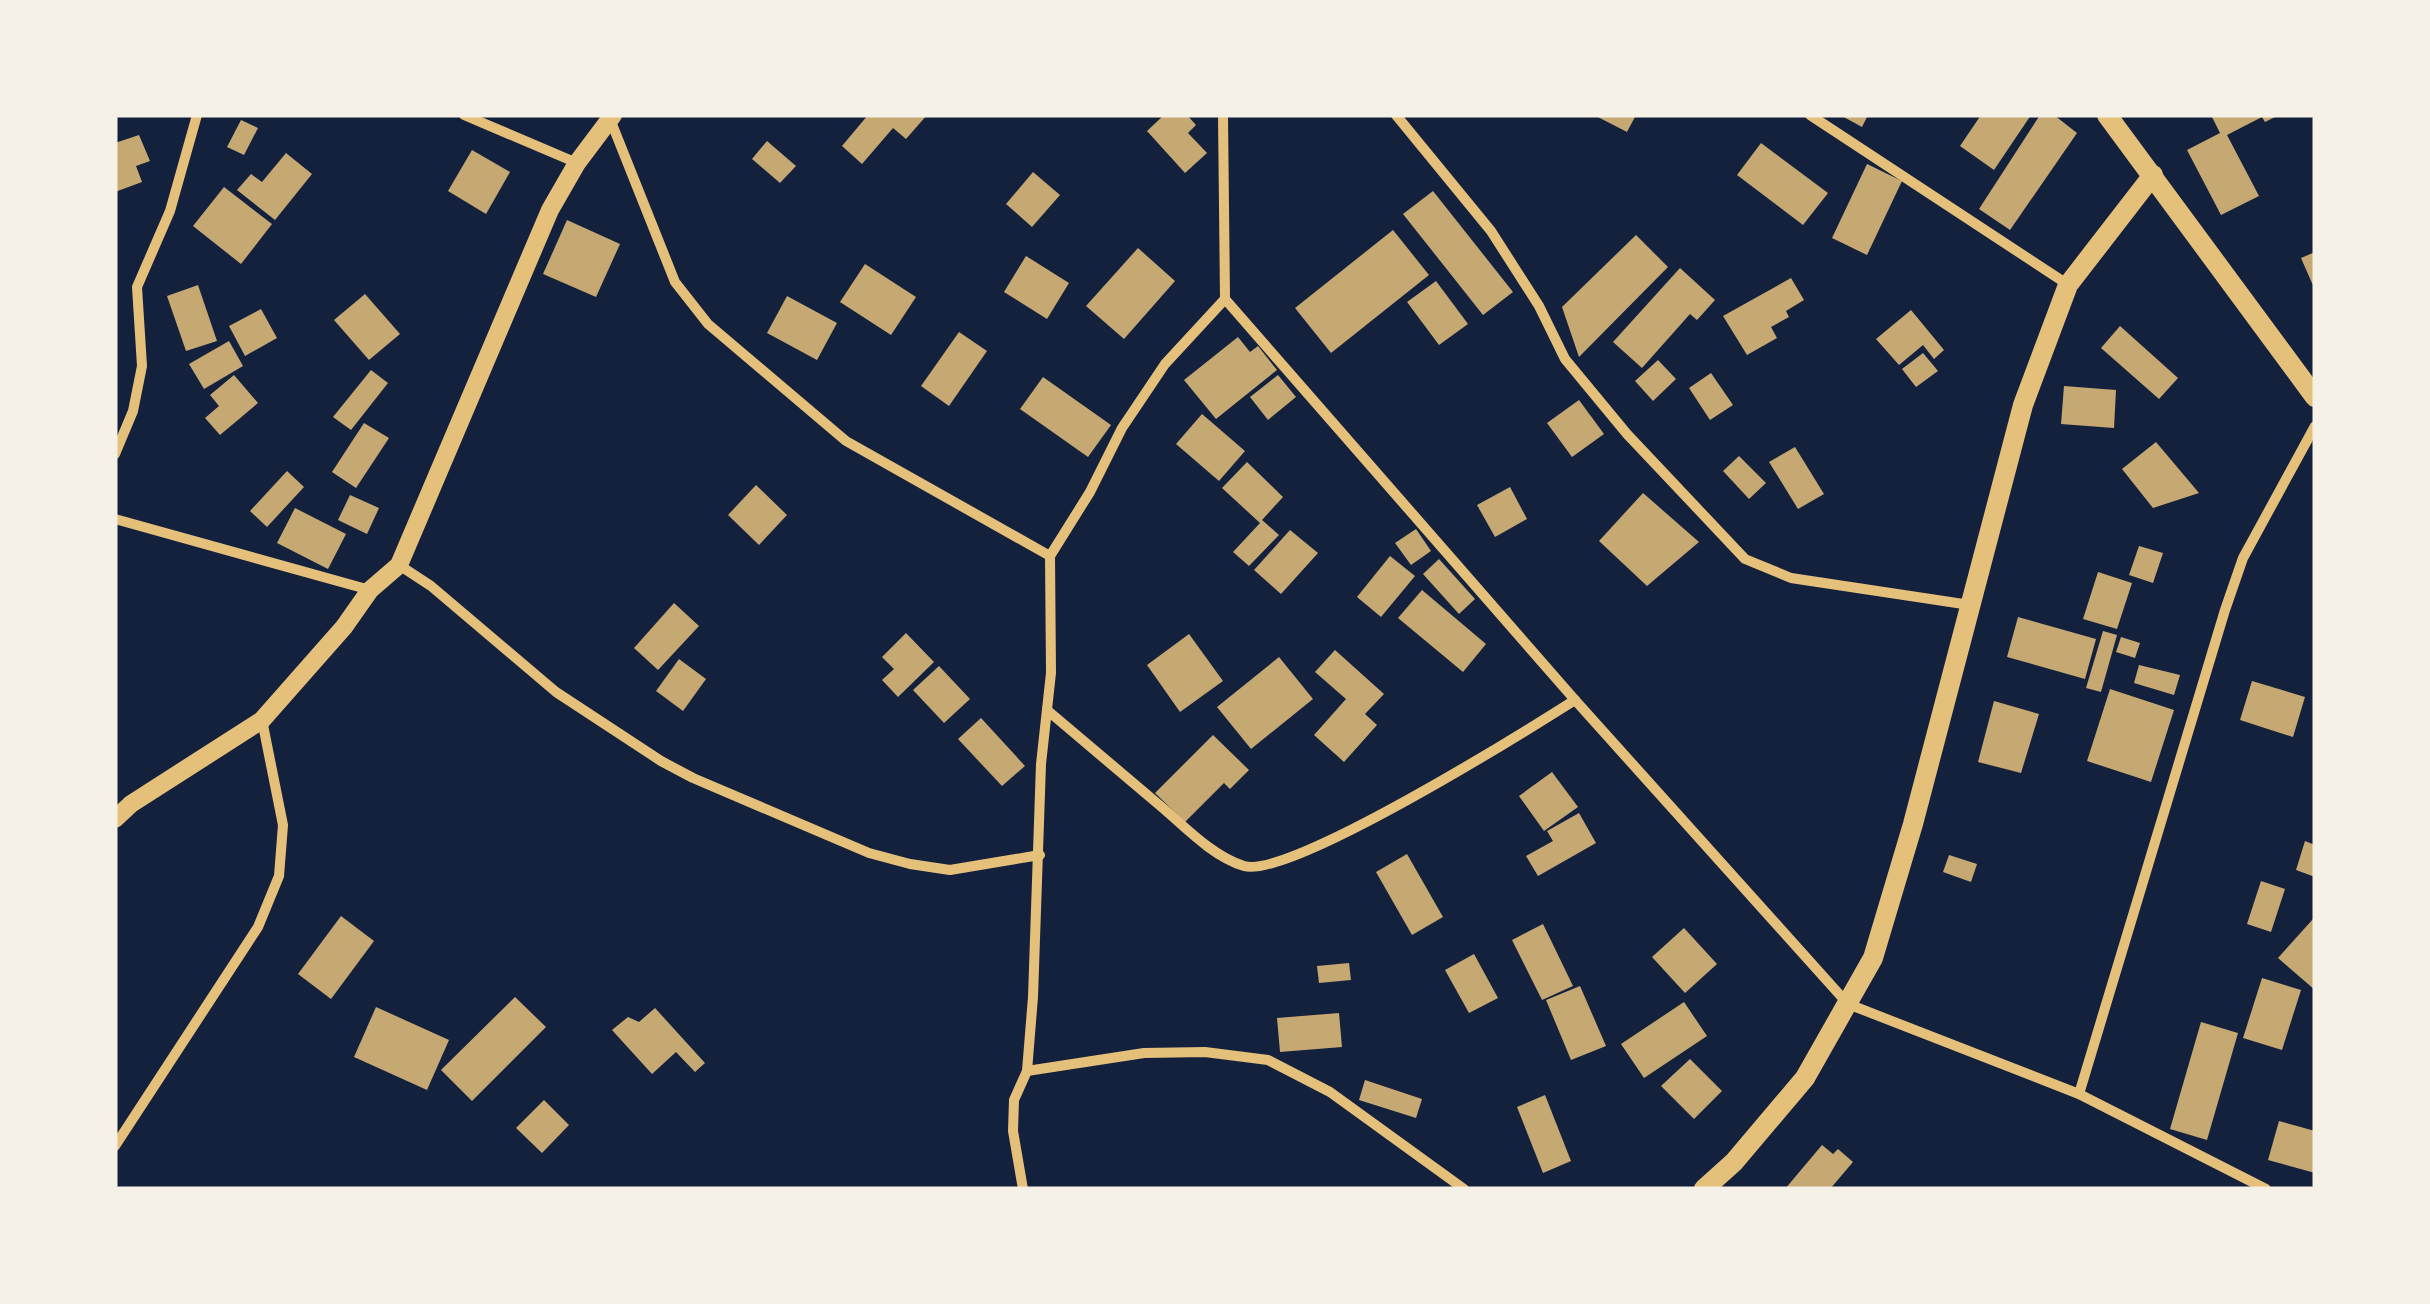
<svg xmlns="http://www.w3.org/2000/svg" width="2430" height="1304" font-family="'Roboto Condensed',sans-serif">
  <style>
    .building { fill: #c6a872 }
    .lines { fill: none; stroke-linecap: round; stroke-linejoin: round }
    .minor { stroke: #e5c07b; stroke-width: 10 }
    .tertiary { stroke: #e5c07b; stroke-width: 18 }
    .secondary { stroke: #e5c07b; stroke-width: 20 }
  </style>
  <rect width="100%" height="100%" fill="#14213d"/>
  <g class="building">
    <path d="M868,115H927L906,139L893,128L862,164L842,146Z"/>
    <path d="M1164,115H1187L1196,125L1188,133L1207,153L1185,173L1147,131Z"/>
    <path d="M1594,115H1636L1627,132Z"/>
    <path d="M1840,115H1868L1862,127Z"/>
    <path d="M1981,115H2031L1994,170L1960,146Z"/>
    <path d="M2040,115H2054L2077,133L2010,230L1979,209Z"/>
    <path d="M2211,115H2279L2265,122L2262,117L2227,135L2259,196L2221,215L2187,150L2220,133Z"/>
    <path d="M241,120L258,128L244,155L227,147Z"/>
    <path d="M139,135L150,161L136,166L142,182L115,192V143Z"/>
    <path d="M767,141L796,166L780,183L752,159Z"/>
    <path d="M1761,143L1828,193L1803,225L1737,175Z"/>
    <path d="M472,150L510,172L486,214L448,191Z"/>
    <path d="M286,153L312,174L275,220L237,190L251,174L262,182Z"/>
    <path d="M1867,164L1902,181L1867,255L1832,238Z"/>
    <path d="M1033,172L1060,195L1032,227L1006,204Z"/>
    <path d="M224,187L272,224L241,264L193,226Z"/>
    <path d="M1433,191L1513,292L1483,315L1403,214Z"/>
    <path d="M567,220L620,244L596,297L543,274Z"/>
    <path d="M1393,230L1429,275L1331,353L1295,308Z"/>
    <path d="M1636,235L1668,267L1579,357L1562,307Z"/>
    <path d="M1138,248L1175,281L1124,339L1086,306Z"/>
    <path d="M2315,252V290L2301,258Z"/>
    <path d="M1026,256L1069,283L1047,319L1004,292Z"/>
    <path d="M865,264L916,297L891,335L840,302Z"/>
    <path d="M1680,268L1715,300L1697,320L1690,314L1642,368L1613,342Z"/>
    <path d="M1791,278L1804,300L1786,311L1789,317L1771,327L1777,338L1747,355L1723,316Z"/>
    <path d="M1436,281L1468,324L1439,345L1407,302Z"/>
    <path d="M198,285L217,341L186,351L167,296Z"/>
    <path d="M365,294L400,334L369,360L334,320Z"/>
    <path d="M787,296L837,323L817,360L767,333Z"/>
    <path d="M261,309L277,338L245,356L229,326Z"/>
    <path d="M1911,310L1944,350L1934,359L1923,345L1899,365L1876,339Z"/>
    <path d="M2120,326L2178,378L2159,399L2101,348Z"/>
    <path d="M959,332L987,351L949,406L921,386Z"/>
    <path d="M1238,337L1250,352L1258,346L1277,370L1216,419L1184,380Z"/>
    <path d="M229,341L243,366L204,389L189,364Z"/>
    <path d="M1923,353L1938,371L1916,387L1902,369Z"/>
    <path d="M1658,360L1676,379L1653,401L1635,381Z"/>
    <path d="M371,370L388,383L351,430L333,417Z"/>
    <path d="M1711,373L1733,405L1710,420L1689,388Z"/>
    <path d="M234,375L258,403L220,435L205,418L219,406L210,395Z"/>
    <path d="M1278,375L1296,397L1268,420L1250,397Z"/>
    <path d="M1043,377L1111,425L1088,457L1020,409Z"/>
    <path d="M2064,386L2116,390L2114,428L2061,424Z"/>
    <path d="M1579,400L1604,434L1572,457L1547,423Z"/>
    <path d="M1202,414L1245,451L1219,481L1176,444Z"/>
    <path d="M364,423L389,438L356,488L332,472Z"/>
    <path d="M2156,442L2199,493L2153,508L2122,469Z"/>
    <path d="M1795,447L1824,494L1798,509L1769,462Z"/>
    <path d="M1739,456L1766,483L1749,499L1723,471Z"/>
    <path d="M1247,462L1283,497L1262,520L1279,535L1249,566L1233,552L1260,523L1222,488Z"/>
    <path d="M287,471L304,487L267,527L250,511Z"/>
    <path d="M756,485L787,515L759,545L728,515Z"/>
    <path d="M1510,487L1527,519L1495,537L1477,505Z"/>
    <path d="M1643,493L1699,542L1647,586L1599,541Z"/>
    <path d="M350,495L379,508L367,534L338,520Z"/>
    <path d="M295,508L346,534L328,569L277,543Z"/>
    <path d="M1416,529L1431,551L1411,565L1395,543Z"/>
    <path d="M1290,530L1318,553L1281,594L1254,570Z"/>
    <path d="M2139,546L2163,553L2153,583L2129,575Z"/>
    <path d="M1390,556L1415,576L1381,617L1357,597Z"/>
    <path d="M1439,559L1475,599L1459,614L1423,574Z"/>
    <path d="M2098,572L2132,583L2117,629L2083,619Z"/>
    <path d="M1422,590L1486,644L1463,672L1398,618Z"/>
    <path d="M674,603L699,626L658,670L634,648Z"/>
    <path d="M2018,617L2096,639L2085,679L2007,657Z"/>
    <path d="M2103,631L2117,635L2101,692L2086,688Z"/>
    <path d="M906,633L934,662L898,697L882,680L894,669L882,657Z"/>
    <path d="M1189,634L1223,681L1180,712L1147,665Z"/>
    <path d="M2121,637L2140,643L2135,658L2116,652Z"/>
    <path d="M1335,650L1384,694L1365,714L1377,725L1344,762L1314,735L1346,699L1315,672Z"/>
    <path d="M1279,657L1313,699L1251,749L1217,707Z"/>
    <path d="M679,659L706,679L683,711L656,691Z"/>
    <path d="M2139,665L2180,675L2174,695L2134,683Z"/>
    <path d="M939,666L970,699L944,723L913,690Z"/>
    <path d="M2252,681L2305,697L2293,737L2240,720Z"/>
    <path d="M2110,689L2174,710L2151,782L2087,761Z"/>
    <path d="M1994,701L2039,714L2021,773L1978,762Z"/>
    <path d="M981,718L1025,766L1002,786L958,739Z"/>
    <path d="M1213,735L1249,770L1230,789L1224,783L1185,822L1155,793Z"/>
    <path d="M1552,772L1578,807L1544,831L1519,796Z"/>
    <path d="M1579,813L1596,843L1538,876L1526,856L1553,841L1547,831Z"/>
    <path d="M2305,841L2315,845V877L2296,870Z"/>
    <path d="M1407,854L1443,917L1412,935L1376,872Z"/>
    <path d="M1949,855L1977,864L1971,882L1943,872Z"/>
    <path d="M2261,881L2285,889L2271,932L2247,924Z"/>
    <path d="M341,916L374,941L331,999L298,974Z"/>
    <path d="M2313,919L2315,921V990L2278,958Z"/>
    <path d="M1543,924L1573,986L1542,1000L1512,940Z"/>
    <path d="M1684,928L1717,964L1685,993L1652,957Z"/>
    <path d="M1474,954L1498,998L1469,1013L1445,970Z"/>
    <path d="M1349,963L1351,980L1319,983L1317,966Z"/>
    <path d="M2262,978L2301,990L2282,1050L2243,1038Z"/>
    <path d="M1580,986L1606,1046L1571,1060L1546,1000Z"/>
    <path d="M515,997L546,1027L472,1101L441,1070Z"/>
    <path d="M1684,1002L1707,1036L1644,1078L1621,1044Z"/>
    <path d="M376,1007L449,1040L427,1090L354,1057Z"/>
    <path d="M655,1008L705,1063L695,1072L676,1052L652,1074L612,1030L628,1017L639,1022Z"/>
    <path d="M1339,1013L1342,1047L1280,1052L1277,1018Z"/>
    <path d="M2201,1022L2238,1033L2207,1140L2170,1129Z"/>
    <path d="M1690,1059L1722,1091L1694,1119L1661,1086Z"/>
    <path d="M1365,1080L1422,1099L1416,1118L1359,1100Z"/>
    <path d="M1545,1095L1571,1161L1543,1173L1517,1107Z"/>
    <path d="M544,1100L569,1125L542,1153L516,1128Z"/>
    <path d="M2279,1121L2315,1131V1173L2268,1160Z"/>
    <path d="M1822,1145L1833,1154L1838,1149L1853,1162L1830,1189H1785Z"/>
  </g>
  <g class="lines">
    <g class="minor">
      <path d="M464,115L577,163"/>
      <path d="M1223,115L1225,299L1575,700L1848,1004L2079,1094L2266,1189"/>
      <path d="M1396,115L1491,231L1539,306L1565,359L1627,434L1745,559L1791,578L1970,605"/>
      <path d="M1810,115L2067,284"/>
      <path d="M610,119L675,282L708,324L846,441L1050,556"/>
      <path d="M115,454L133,411L142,366L137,287L170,211L197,115"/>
      <path d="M115,519L370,590"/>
      <path d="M399,565L431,586L556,692L661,761L693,778L869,853L910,864L950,870L1040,855"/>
      <path d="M1047,710C1086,743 1125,776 1164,809C1187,829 1214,857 1244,866C1288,880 1526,731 1575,700"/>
      <path d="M1027,1071L1144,1053L1205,1052L1268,1060L1330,1092L1464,1189"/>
      <path d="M2079,1094L2225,610L2243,558L2315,426"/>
      <path d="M115,1146L258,927L279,876L283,825L262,720"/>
      <path d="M1023,1189L1013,1131L1014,1100L1027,1071L1033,997L1041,764L1051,673L1050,556L1090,492L1122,428L1165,364L1225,299"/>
    </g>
    <path class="tertiary" d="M115,819L131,804L262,720L344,627L370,590L399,565L550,210L577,163L613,115"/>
    <g class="secondary">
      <path d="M2107,115L2315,397"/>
      <path d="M1704,1189L1734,1162L1805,1078L1873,958L1913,824L2023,405L2068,285L2153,175"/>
    </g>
  </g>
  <rect width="2430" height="1304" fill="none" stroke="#f6f1e7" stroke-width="235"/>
</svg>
